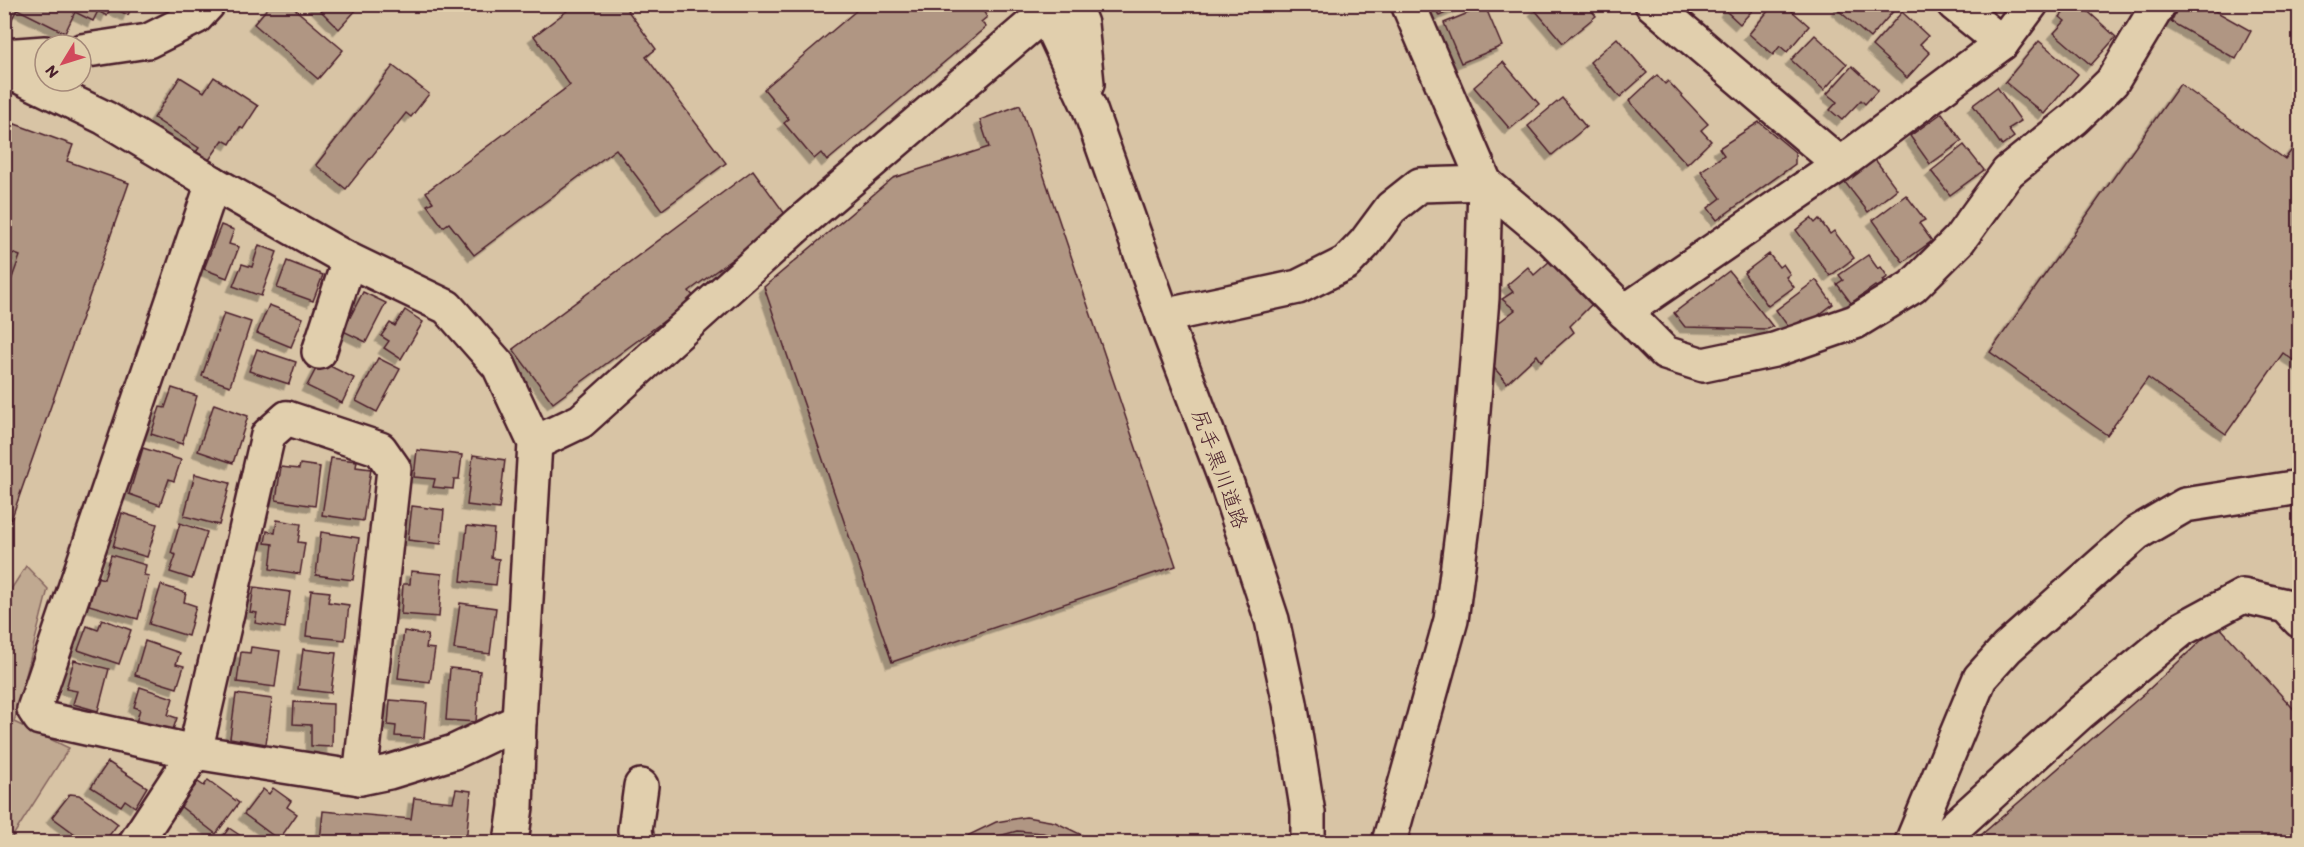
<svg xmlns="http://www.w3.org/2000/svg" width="2304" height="847" font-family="Itim,'Klee One',sans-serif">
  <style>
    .green { fill: #c0a991; stroke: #85645e; stroke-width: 1.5 }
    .building { fill: #b09683; stroke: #4a1f2b; stroke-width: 1.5; filter: url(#shadow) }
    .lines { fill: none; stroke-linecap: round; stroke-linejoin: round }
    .minor-casing { stroke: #4a1f2b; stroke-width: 38 }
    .major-casing { stroke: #4a1f2b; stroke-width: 38 }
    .minor { stroke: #e1cfad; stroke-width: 33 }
    .major { stroke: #e1cfad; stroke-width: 33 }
    .labels { text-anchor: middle; stroke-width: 4.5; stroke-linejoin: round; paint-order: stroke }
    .street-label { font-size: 21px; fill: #4a1f2b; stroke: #e1cfad }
  </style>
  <defs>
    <filter id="shadow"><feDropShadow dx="-5.5" dy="5.5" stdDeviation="0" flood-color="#0004"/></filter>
  </defs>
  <rect width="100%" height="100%" fill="#d8c4a5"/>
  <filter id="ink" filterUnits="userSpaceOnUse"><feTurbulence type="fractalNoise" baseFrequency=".0167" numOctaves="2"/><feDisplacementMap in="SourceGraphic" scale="12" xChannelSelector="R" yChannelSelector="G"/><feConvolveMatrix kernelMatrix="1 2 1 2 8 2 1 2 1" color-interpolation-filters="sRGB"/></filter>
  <g filter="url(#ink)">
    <path class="green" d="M26,566L48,589L14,722L69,748L9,842H4V600Z"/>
    <g class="building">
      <path d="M4,4H133L128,15L111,7L107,16L98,11L93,21L75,12L65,33L17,9L8,27L4,25Z"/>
      <path d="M271,4H289L343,50L318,79L254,24Z"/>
      <path d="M314,4H355L358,8L339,29Z"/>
      <path d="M576,4H623L656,49L646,57L726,163L662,210L616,149L474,255L449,223L443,227L427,205L433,202L426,192L570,85L534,36Z"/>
      <path d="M864,4H979L987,17L981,22L986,27L827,161L821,153L814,159L784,123L789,119L764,89Z"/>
      <path d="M1434,4H1466L1439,16Z"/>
      <path d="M1542,4H1586L1596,16L1563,43L1535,10Z"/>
      <path d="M1730,4H1758L1740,24L1726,11Z"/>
      <path d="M1774,4H1784L1809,26L1787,52L1780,46L1773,55L1749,34Z"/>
      <path d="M1841,4H1891L1896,8L1870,38L1837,9Z"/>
      <path d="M2071,4H2080L2116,37L2091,65L2054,33L2065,21L2060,17Z"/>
      <path d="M2180,4H2203L2251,31L2236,59L2171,22Z"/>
      <path d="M1485,6L1502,46L1461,63L1444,23Z"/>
      <path d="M1902,12L1928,36L1920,44L1930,53L1907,78L1872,46Z"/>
      <path d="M1815,35L1847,64L1824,90L1791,60Z"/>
      <path d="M1617,38L1647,73L1620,97L1590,62Z"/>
      <path d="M2039,41L2078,74L2044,114L2005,82Z"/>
      <path d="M1503,62L1539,104L1510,129L1474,87Z"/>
      <path d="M393,66L429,94L411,117L406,113L346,189L316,165Z"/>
      <path d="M1852,66L1878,90L1865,104L1861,100L1842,120L1830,110L1837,102L1827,94Z"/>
      <path d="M1657,75L1665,84L1668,81L1708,124L1701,130L1711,141L1687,164L1629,101Z"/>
      <path d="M180,77L204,92L214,77L258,106L243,129L240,127L230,144L223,140L209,160L196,152L199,148L154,118Z"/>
      <path d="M2180,84L2285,159L2300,139V365L2283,353L2226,434L2148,378L2107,435L1990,352Z"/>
      <path d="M1997,87L2021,121L2008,129L2014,137L2002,146L1973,105Z"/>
      <path d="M1562,98L1586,127L1552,155L1528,126Z"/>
      <path d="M1020,105L1176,566L892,662L764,287L893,178L989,147L980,120Z"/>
      <path d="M1942,113L1962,141L1930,164L1910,136Z"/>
      <path d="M4,120L73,145L67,161L129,183L4,540V300L20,256L4,250Z"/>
      <path d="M1759,122L1795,152V164L1717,220L1708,208L1721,198L1701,171L1724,155L1719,148Z"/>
      <path d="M1964,145L1984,170L1950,195L1931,171Z"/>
      <path d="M1874,158L1897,189L1868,212L1844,181Z"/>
      <path d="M753,170L788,218L689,291L695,298L553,403L513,349Z"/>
      <path d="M1906,195L1925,220L1919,223L1932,241L1903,262L1873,220Z"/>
      <path d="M1811,218L1815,223L1819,219L1830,234L1834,231L1854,258L1830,276L1796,230Z"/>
      <path d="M221,225L234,230L229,244L239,247L227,278L204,269Z"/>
      <path d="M259,245L277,252L261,296L233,286L242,264L252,267Z"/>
      <path d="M1769,254L1779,267L1783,264L1790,274L1786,277L1794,287L1768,306L1744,273Z"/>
      <path d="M1868,255L1878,269L1881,267L1888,277L1883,280L1885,284L1878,289L1875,286L1851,303L1837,284L1843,280L1839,275Z"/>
      <path d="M1551,260L1592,304L1570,326L1574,332L1541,361L1537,355L1507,383L1490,363L1493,327L1515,310L1502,299L1513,292L1507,285L1528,267L1534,275Z"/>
      <path d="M287,261L323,275L313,301L277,288Z"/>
      <path d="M1729,271L1773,327L1768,329L1685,327L1674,313Z"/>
      <path d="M1816,280L1833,304L1806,325L1802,320L1790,329L1776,310Z"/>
      <path d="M363,292L386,303L366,342L343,331Z"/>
      <path d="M269,305L303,318L291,347L257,333Z"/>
      <path d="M405,310L423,322L401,359L384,348L389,341L381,336L390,323L395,326Z"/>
      <path d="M224,313L251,322L230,386L202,376Z"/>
      <path d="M257,349L296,362L289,384L249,371Z"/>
      <path d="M378,358L400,369L377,412L356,401Z"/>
      <path d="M320,361L354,378L342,403L307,386Z"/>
      <path d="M172,388L197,396L182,444L151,434L160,407L165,408Z"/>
      <path d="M214,404L248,416L233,463L198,451Z"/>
      <path d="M143,448L181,460L174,481L169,479L160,505L129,494Z"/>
      <path d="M417,450L462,455L459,479H454L453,489L433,487L435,479L414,477Z"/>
      <path d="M473,455L505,460L499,509L467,505Z"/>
      <path d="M331,458L357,461L356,467L371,469L363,521L322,515Z"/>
      <path d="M300,464L320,467L315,506L276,500L281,467L299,469Z"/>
      <path d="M195,474L230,483L219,525L184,516Z"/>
      <path d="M412,506L444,510L441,544L408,540Z"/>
      <path d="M122,513L157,524L147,557L113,547Z"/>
      <path d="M277,520L301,524L298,542L305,543L300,574L270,569L273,544L265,543L267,531L275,533Z"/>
      <path d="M180,523L207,532L192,579L170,572L176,555L171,553Z"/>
      <path d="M467,526L494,529L491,558L499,559L496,585L461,581Z"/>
      <path d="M321,532L359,538L353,580L316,575Z"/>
      <path d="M111,555L146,565L144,575L149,576L138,619L89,605L97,577L104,579Z"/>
      <path d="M411,571L442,574L439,617L401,614L403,584H410Z"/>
      <path d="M161,585L186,593L184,602L196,606L188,636L149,624Z"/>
      <path d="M254,587L290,592L285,628L255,623L257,613L250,612Z"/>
      <path d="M311,590L330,592L328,602L349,605L345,640L306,636Z"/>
      <path d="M460,603L496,608L490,654L454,649Z"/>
      <path d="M102,619L131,630L119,664L78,650L87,626L98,630Z"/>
      <path d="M2218,625L2300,716V842H1973L2146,692Z"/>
      <path d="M404,631L428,635L426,648L435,649L430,682L398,678Z"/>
      <path d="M145,641L180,653L176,664L184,666L177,688L135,675Z"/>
      <path d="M251,647L280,651L275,687L237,682L241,652L250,653Z"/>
      <path d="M303,649L336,653L331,693L298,689Z"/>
      <path d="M74,660L109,669L98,711L73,704L77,691L66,689Z"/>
      <path d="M450,668L480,671L476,722L446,720Z"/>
      <path d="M140,687L173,698L168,715L177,718L170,738L135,726L140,709L134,707Z"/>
      <path d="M236,694L272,699L266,744L230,738Z"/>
      <path d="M390,700L427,703L424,738L395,736L396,726L388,725Z"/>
      <path d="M294,702L333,704L332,747L311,746V725L293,724Z"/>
      <path d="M108,762L147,787L135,807L125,800L121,806L91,787Z"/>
      <path d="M208,780L239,803L216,834L180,806L198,782L204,786Z"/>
      <path d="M273,788L291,801L287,807L297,814L279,840L244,814L263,789L269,794Z"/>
      <path d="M456,789L471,791L466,842H320L323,811L411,819L414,798L453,802Z"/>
      <path d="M70,794L79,795L118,824L104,842H86L52,817Z"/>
      <path d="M1026,817L1055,822L1082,835L1089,842H1067L1043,833L1017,831L992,838L986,842H963L969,835L996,822Z"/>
      <path d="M229,828L250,842L252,838L259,842H219Z"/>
    </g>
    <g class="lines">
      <g class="minor-casing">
        <g id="minor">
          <path d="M1652,4L1840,164"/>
          <path d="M1954,4L2002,43"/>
          <path d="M81,51L148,41L196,17L208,4"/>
          <path d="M4,56L45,53"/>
          <path d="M4,69L105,118L213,183L349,260L447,307L499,366L535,443L519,721L516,807L511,842"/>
          <path d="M213,183L34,709L40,718L195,752L360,778L389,772L454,752L519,721"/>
          <path d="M1624,312L1840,164L2002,43L2031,4"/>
          <path d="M1163,316L1298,287L1346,263L1365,243L1391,208L1420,185L1485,183L1551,238L1665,353L1703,365L1774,350L1855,322L1912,287L1959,240L2008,172L2074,119L2112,82L2159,4"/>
          <path d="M319,352L349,260"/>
          <path d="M535,443L581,421L800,223L1044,14"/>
          <path d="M136,842L195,752L268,435L287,418L380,449L394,469L360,778"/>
          <path d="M637,842L635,830L641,786"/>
          <path d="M1389,842L1451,620L1465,510L1482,298L1485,183L1408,4"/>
          <path d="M1912,842L1980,678L2007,648L2137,533L2185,505L2300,487"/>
          <path d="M1938,842L2080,713L2182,629L2243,596L2286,606L2300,621"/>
        </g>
      </g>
      <g class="major-casing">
        <g id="major">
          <path d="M1041,4L1089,107L1163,316L1227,484L1272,620L1290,703L1308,813V842"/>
          <path d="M1073,4L1081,24L1087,84"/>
        </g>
      </g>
      <use href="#minor" class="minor"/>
      <use href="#major" class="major"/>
    </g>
  </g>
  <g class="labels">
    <g class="street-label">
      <text transform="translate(1220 469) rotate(70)" y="7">尻手黒川道路</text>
    </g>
  </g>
  <rect width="2304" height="847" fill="none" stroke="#e1cfad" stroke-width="24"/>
  <rect x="12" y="12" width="2280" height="823" fill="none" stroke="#4a1f2b" stroke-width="2" filter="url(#ink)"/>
  <g transform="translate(63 63) rotate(232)"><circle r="28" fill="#e1cfad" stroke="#a58979" stroke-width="1.5"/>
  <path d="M0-4.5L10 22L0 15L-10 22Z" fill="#d1495b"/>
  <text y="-9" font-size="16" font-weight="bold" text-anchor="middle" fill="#4a1f2b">N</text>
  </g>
</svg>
